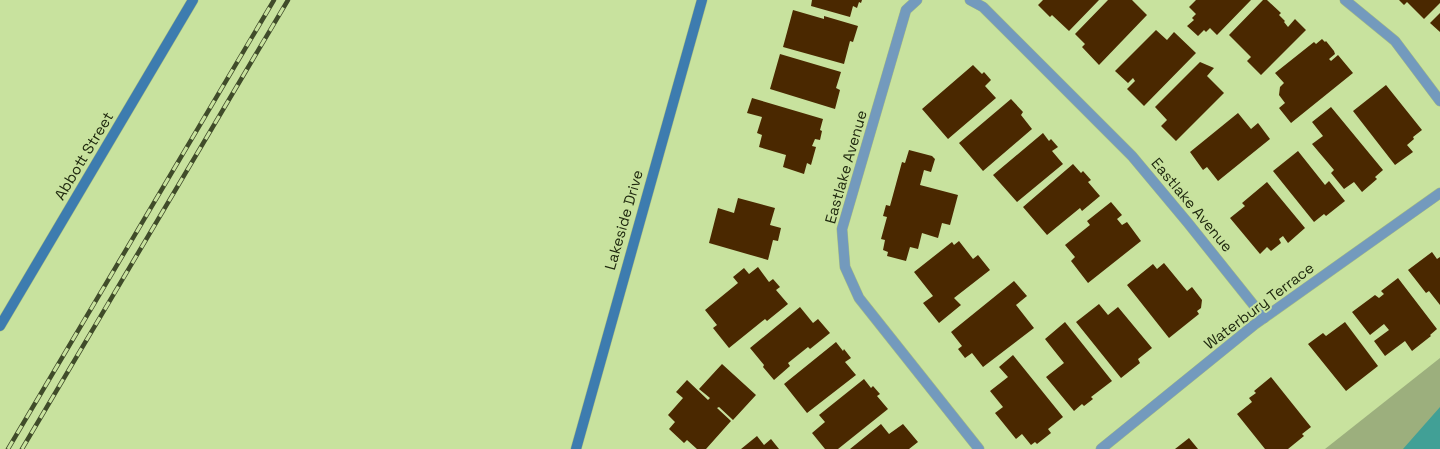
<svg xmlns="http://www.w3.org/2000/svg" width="1440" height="449" font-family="'Space Grotesk',sans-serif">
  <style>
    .green { fill: #9caf7d }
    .water { fill: #41a096 }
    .building { fill: #4a2800 }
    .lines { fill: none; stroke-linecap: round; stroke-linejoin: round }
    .street-casing { stroke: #a7bd82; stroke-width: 11 }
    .secondary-casing { stroke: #a7bd82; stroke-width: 11 }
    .street { stroke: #739abd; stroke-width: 10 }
    .secondary { stroke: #3d7caf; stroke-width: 10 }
    .rail-casing { stroke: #404c2a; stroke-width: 4.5 }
    .rail { stroke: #c8e29e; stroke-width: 3; stroke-dasharray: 9; stroke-linecap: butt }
    .labels { text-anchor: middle; stroke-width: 4; stroke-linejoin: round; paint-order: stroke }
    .street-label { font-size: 15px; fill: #212a10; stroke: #c8e29e }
  </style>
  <rect width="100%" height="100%" fill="#c8e29e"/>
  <path class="green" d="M1440,358V449H1325Z"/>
  <path class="water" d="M1440,407V449H1403Z"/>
  <g class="building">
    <path d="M812,0H862L861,3L859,2L857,8L853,6L850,17L811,6Z"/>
    <path d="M1043,0H1099L1069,31L1052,15L1050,17L1038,5Z"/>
    <path d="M1108,0H1132L1147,15L1099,65L1082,47L1085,44L1075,34Z"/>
    <path d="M1196,0H1251L1217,35L1210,28L1206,32L1204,30L1198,36L1187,26L1194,20L1192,18L1196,14L1189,7Z"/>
    <path d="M1263,0H1267L1281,13L1279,15L1285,21L1284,22L1288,27L1295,19L1306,30L1261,75L1247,61L1251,57L1229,35Z"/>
    <path d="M1399,0H1440V3L1424,19L1407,2L1404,5Z"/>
    <path d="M793,10L824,19V16L858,26L853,42L850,41L844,64L783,47Z"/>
    <path d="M1440,13V32L1430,23Z"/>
    <path d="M1156,30L1167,40L1174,32L1196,53L1144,106L1127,89L1135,81L1133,78L1128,83L1115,71Z"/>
    <path d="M1322,39L1325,42L1326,41L1334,51L1335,54L1329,59L1331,61L1338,55L1353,73L1291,123L1279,108L1285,103L1279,95L1280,87L1284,83L1275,73L1314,42L1316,44Z"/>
    <path d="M780,54L841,72L836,88L840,90L835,109L770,89Z"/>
    <path d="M1200,62L1214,68L1207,76L1224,93L1176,141L1161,126L1167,120L1155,107Z"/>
    <path d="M973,65L982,74L984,72L991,80L985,86L996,98L948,139L922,109Z"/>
    <path d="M1386,85L1422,130L1413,137L1414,139L1407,145L1413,152L1395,165L1353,111Z"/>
    <path d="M752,98L823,119L820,130L822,131L820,140L815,139L812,146L816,147L811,165L807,163L804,174L783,167L786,155L759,147L762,135L757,133L762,117L747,113Z"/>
    <path d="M1011,99L1023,112L1021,115L1032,129L983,171L959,143Z"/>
    <path d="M1331,107L1383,170L1375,177L1377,179L1362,192L1354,182L1344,189L1331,173L1334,170L1312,144L1323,136L1312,122Z"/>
    <path d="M1238,113L1251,129L1258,123L1270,139L1218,181L1207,167L1203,170L1190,152Z"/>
    <path d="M1043,133L1049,141L1051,139L1058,147L1052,151L1063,164L1017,202L993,175Z"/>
    <path d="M909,150L932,156L935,159L931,172L924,170L920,185L958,195L950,225L942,223L938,238L922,233L918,249L910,247L906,261L887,256L888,252L883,250L885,240L881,239L887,217L883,216L886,205L890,206L902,162L905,163Z"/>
    <path d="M1298,151L1325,185L1329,181L1345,201L1326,216L1324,214L1314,222L1273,171Z"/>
    <path d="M1073,164L1081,173L1083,171L1091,180L1088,182L1100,196L1082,211L1080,208L1047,235L1023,207Z"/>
    <path d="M1267,182L1305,228L1288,243L1283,236L1279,239L1281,243L1271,251L1267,247L1260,254L1230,218L1245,206L1242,203Z"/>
    <path d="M738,198L775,208L770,225L781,228L778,241L773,240L768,260L709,243L718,208L734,213Z"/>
    <path d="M1111,202L1122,215L1117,219L1122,225L1127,222L1141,241L1088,283L1071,261L1075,257L1065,245L1090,225L1087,221Z"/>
    <path d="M959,241L973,259L978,255L990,270L954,298L961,305L939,323L923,303L933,296L914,272L952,242L954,245Z"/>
    <path d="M1432,252L1437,259L1440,257V305L1429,291L1426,293L1408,270Z"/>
    <path d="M1164,263L1187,291L1192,287L1202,300L1201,308L1197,311L1199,314L1169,338L1127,285L1153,264L1157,269Z"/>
    <path d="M758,267L769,282L773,279L780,287L776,290L788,304L767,321L765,319L729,348L713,328L717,325L705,310L738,283L733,277L744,268L749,274Z"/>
    <path d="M1398,278L1437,329L1430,335L1431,336L1412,351L1405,341L1385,356L1374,341L1389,330L1384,324L1370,335L1352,312L1375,295L1379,298L1384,294L1381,291Z"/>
    <path d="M1014,281L1027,296L1016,305L1034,328L983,367L972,353L965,358L958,349L962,346L951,332Z"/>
    <path d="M1099,304L1108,315L1118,307L1152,348L1138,359L1140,363L1121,378L1076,322Z"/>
    <path d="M800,307L813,323L818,319L830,333L810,349L808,347L788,363L790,366L774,380L763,367L764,365L750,348Z"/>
    <path d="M1065,322L1112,381L1091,397L1093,399L1084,406L1082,404L1074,411L1046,377L1064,363L1045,339Z"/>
    <path d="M1345,322L1378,366L1346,391L1308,344L1323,333L1326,336Z"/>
    <path d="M836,342L843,351L844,349L851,358L845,362L856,375L807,413L784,384Z"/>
    <path d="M1013,355L1063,417L1048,429L1051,433L1037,444L1035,442L1031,445L1022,434L1016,439L995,413L1003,407L990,391L1008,377L999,367Z"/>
    <path d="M722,364L756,395L733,420L719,407L717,408L731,421L706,449H697L687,440L684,443L669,429L675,422L668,415L683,398L676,392L687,380L708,400L710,398L699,389Z"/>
    <path d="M1271,377L1311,427L1302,434L1304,436L1288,449H1265L1237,414L1252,402L1249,398L1256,393L1254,391Z"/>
    <path d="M864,379L871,388L873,386L880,394L877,396L888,409L838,449H825L812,433L825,422L819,415Z"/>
    <path d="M881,424L889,434L903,424L918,442L909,449H850Z"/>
    <path d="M757,436L764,445L771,439L779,449H741Z"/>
    <path d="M1189,438L1198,449H1175Z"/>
  </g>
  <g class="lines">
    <g class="street-casing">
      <g id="street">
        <path d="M917,0L906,10L842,229L845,267L859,298L979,449"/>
        <path d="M970,0L983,7L1132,156L1188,223L1264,318"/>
        <path d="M1345,0L1395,41L1440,101"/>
        <path d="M1101,449L1254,325L1440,193"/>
      </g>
    </g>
    <g class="secondary-casing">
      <g id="secondary">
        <path d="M0,326L193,0"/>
        <path d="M576,449L702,0"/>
      </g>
    </g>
    <use href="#street" class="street"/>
    <use href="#secondary" class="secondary"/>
    <g class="rail-casing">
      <g id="rail">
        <path d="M8,449L274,0"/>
        <path d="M22,449L288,0"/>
      </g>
    </g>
    <use href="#rail" class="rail"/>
  </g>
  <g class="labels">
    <g class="street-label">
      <text transform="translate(84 156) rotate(-59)" y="5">Abbott Street</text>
      <text transform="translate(846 167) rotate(-74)" y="5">Eastlake Avenue</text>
      <text transform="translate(1192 205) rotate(50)" y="5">Eastlake Avenue</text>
      <text transform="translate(624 220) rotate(-74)" y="5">Lakeside Drive</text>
      <text transform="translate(1259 306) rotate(-37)" y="5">Waterbury Terrace</text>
    </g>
  </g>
</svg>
